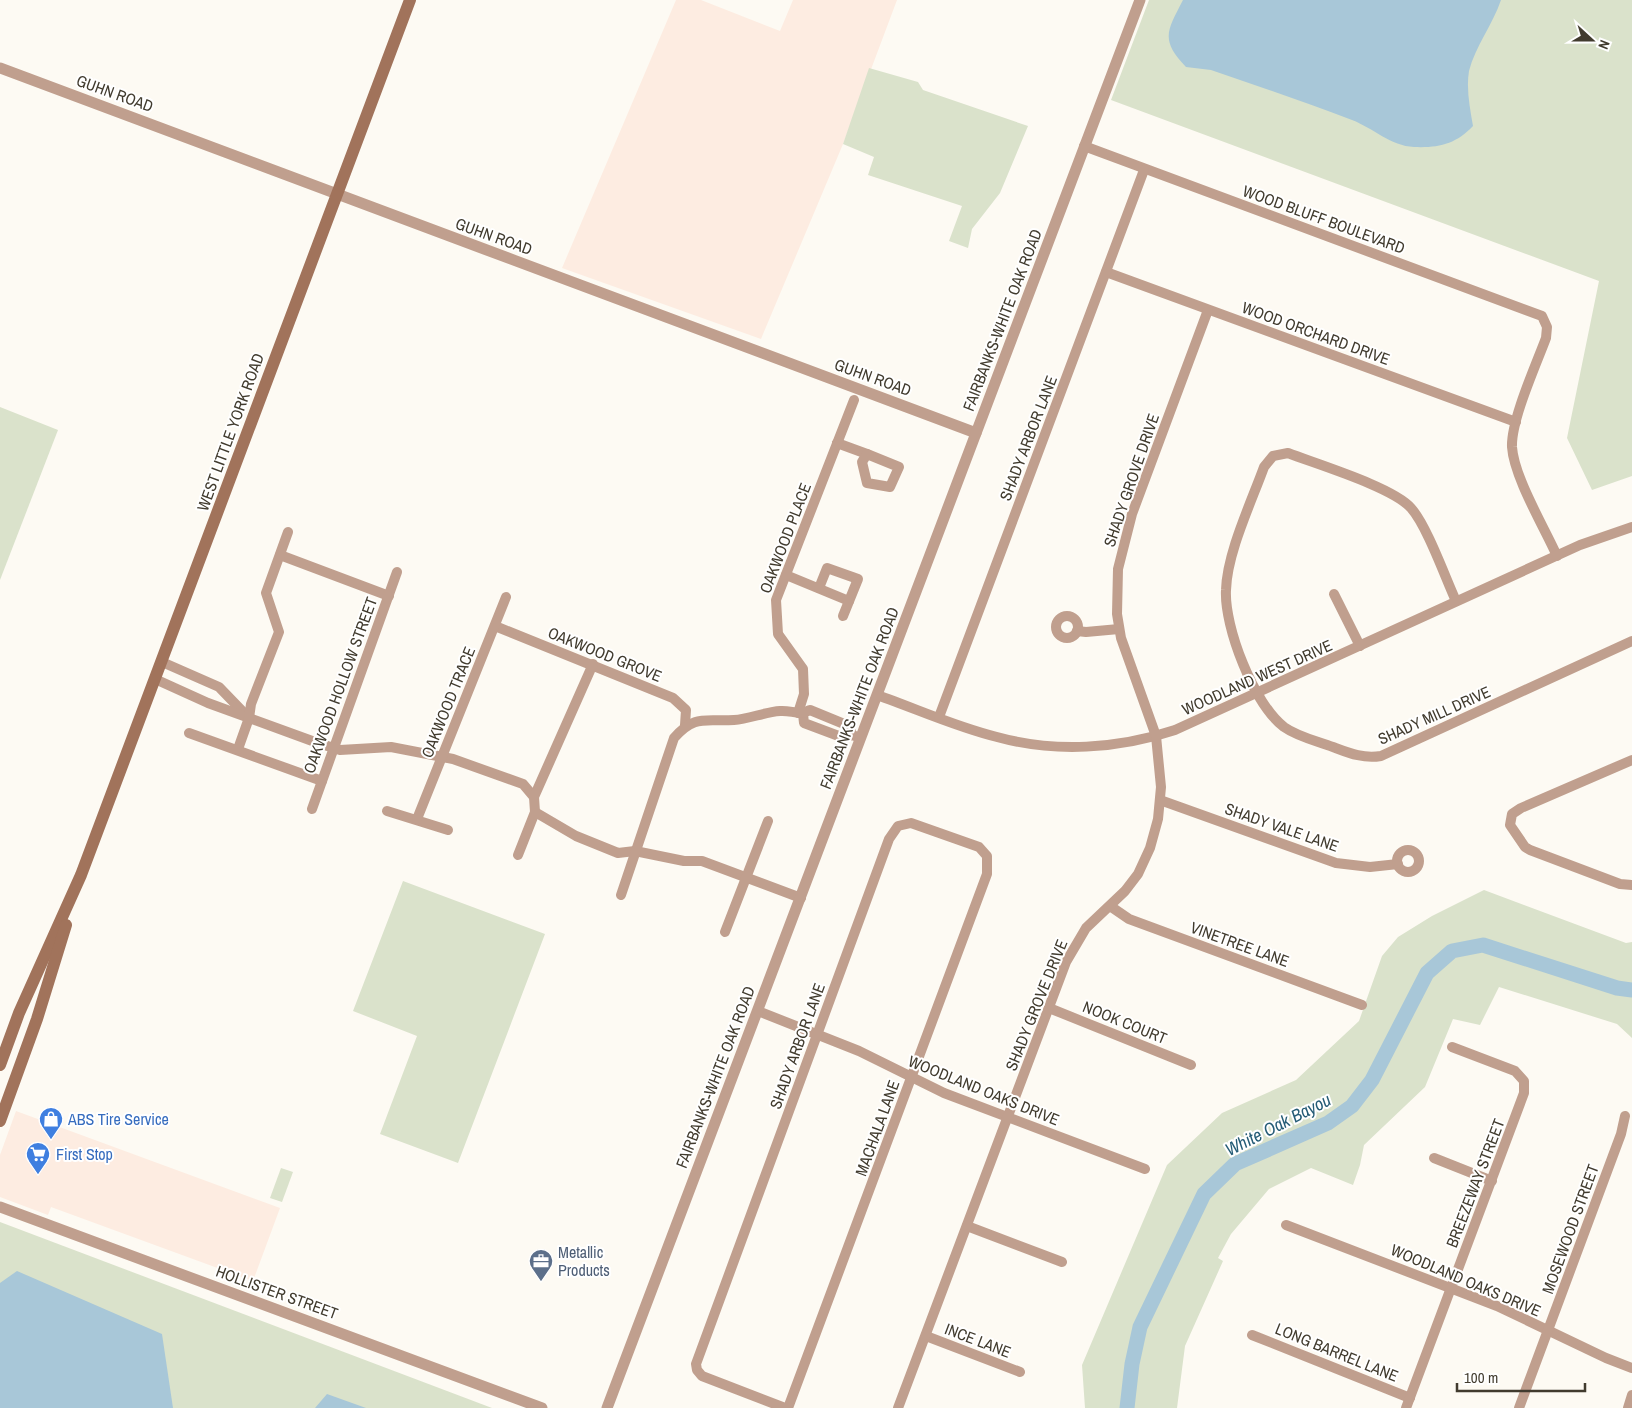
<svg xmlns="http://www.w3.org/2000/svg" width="1632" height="1408" font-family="'Archivo Narrow',sans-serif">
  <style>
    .commercial { fill: #fdece1 }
    .green { fill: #dae2cb }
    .water { fill: #a8c7d8 }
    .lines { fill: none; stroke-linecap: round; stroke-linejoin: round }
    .river { stroke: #a8c7d8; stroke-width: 15 }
    .minor { stroke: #c09f8e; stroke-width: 10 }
    .tertiary { stroke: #c09f8e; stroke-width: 11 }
    .secondary { stroke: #a1735b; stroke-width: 12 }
    .labels { text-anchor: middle; stroke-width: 4; stroke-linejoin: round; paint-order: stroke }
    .street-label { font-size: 16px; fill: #413b2e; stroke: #fff }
    .shop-label { font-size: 16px; fill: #366cbe; stroke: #fff; text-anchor: start }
    .service-label { font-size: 16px; fill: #4e5e75; stroke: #fff; text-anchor: start }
    .water-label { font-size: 18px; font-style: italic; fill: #255c76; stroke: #fff }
  </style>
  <rect width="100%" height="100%" fill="#fdfaf3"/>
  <g class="commercial">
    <path d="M676,0H701L780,31L793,0H897L843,144L761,339L562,268Z"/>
    <path d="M16,1111L280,1208L253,1281L51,1207L48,1215L0,1197V1155Z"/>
  </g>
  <g class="green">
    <path d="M1149,0H1632V476L1592,490L1567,438L1599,281L1111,100Z"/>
    <path d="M869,68L918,82L923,90L1028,126L1000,193L972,229L968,248L949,241L962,206L868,175L874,157L843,144Z"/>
    <path d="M0,407L58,430L0,580Z"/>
    <path d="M403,881L545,934L458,1163L380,1134L417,1036L353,1011Z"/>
    <path d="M1484,890L1626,943L1632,942V1038L1617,1024L1499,987L1480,1025L1453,1019L1425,1087L1364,1145L1360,1165L1353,1185L1311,1168L1269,1189L1231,1234L1218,1258L1223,1261L1185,1346L1177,1408H1085L1082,1365L1167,1165L1222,1113L1296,1080L1359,1021L1382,956L1398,937L1432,916Z"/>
    <path d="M281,1168L293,1172L282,1202L270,1198Z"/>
    <path d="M0,1222L492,1408H0Z"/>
  </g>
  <g class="water">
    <path d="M1183,0H1501C1493,24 1475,47 1469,71C1466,89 1470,108 1473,126C1456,144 1439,148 1414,147C1391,146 1373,128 1352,120C1305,102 1258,86 1211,70L1186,67C1160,40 1167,31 1183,0Z"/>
    <path d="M17,1271L162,1334L173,1408H0V1283Z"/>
    <path d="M327,1394L366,1408H315Z"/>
  </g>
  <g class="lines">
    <path class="river" d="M1127,1408L1132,1364L1140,1327L1204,1194L1235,1164L1328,1123L1352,1106L1372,1080L1427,973L1452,951L1483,945L1617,988L1632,990"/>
    <g class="minor">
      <path d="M1084,146L1542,316L1547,327L1546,338C1536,365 1511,420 1512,447C1514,477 1544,527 1557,556"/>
      <path d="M1106,272L1516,422"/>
      <path d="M837,443L867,454"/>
      <path d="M867,454L899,467L890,487L867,483L862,462Z"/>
      <path d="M280,555L389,596"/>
      <path d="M786,575L849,601"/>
      <path d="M819,588L827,568L858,579L843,616"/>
      <path d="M1334,594L1360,646"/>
      <path d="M1456,601C1445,577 1427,526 1411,508C1393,487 1316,464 1288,453L1273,456L1264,467C1251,503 1227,553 1226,590C1224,627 1254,704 1284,727C1298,737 1317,741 1333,747C1349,753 1363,759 1381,756L1632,641"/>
      <circle cx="1067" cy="627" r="11"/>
      <path d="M495,626L673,698L686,710L685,725"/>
      <path d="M1077,631L1086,632L1119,629"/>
      <path d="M162,662L219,687L246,715"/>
      <path d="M155,679L208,703L315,742L340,750L391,747L453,759L523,784L534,797"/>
      <path d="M877,695C917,709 956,727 997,737C1055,753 1118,749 1175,730L1580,545L1632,527"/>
      <path d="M798,713L804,694L803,669L778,634L776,600L854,400"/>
      <path d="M803,714L804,723L844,738L852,735L858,737"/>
      <path d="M939,717L1144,170"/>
      <path d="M189,733L322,781"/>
      <path d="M238,749L249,718L251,704L279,632L266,593L288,532"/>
      <path d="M1632,760L1521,808L1512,814L1510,825L1525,847L1530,850L1620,884L1632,885"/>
      <path d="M1160,800L1336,863L1370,867L1398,864"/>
      <path d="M312,809L397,572"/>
      <path d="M387,811L448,830"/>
      <path d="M535,812L576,836L618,853L635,851L684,861H702L801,898"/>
      <path d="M417,819L506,597"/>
      <circle cx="1408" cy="861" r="11"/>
      <path d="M518,855L535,812L534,797L593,664"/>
      <path d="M621,895L674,738C695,714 705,722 734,720C749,719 765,712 780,711C792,710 799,716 810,710L849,726L852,735"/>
      <path d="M1110,906L1129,919L1362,1005"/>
      <path d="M725,932L768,821"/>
      <path d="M1049,1008L1191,1065"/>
      <path d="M758,1011L859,1051L944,1093L1145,1169"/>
      <path d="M1434,1158L1492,1181"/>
      <path d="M1286,1225L1497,1306L1606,1358L1632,1368"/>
      <path d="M967,1226L1062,1262"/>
      <path d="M1252,1335L1410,1398"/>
      <path d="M926,1336L1020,1372"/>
      <path d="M785,1408L702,1376L697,1370L696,1364L889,839L898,826L911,823L979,847L987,856V874L788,1408"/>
      <path d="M898,1408L1066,962L1086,928L1125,891L1138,874L1150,848L1158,819L1161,787L1156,736L1121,638L1117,614L1118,569L1132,514L1208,310"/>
      <path d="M1406,1408L1524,1093V1081L1515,1071L1452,1047"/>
      <path d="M1519,1408L1621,1134L1625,1116"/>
      <path d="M1628,1408L1632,1395"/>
    </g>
    <g class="tertiary">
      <path d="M0,68L976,433"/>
      <path d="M0,1207L542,1408"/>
      <path d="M607,1408L1140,0"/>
    </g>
    <g class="secondary">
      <path d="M0,1065L19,1013L81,875L410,0"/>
      <path d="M0,1121L37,1019L66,925"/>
    </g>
  </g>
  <defs>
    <g id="shop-pin" transform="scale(1.25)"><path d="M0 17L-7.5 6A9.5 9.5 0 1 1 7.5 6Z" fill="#3f7fe0" stroke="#fff"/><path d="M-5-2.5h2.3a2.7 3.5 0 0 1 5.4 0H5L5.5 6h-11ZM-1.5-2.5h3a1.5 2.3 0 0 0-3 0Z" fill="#fff"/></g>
    <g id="supermarket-pin" transform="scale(1.25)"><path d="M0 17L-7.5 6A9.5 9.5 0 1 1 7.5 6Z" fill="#3f7fe0" stroke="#fff"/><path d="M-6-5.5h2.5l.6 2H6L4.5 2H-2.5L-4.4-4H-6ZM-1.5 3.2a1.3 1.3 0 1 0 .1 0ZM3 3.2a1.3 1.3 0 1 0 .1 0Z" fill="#fff"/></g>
    <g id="office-pin" transform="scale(1.25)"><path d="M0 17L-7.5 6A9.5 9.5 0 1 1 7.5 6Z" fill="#5c6f8a" stroke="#fff"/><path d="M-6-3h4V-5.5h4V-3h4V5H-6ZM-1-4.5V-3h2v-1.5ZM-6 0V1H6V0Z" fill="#fff"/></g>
  </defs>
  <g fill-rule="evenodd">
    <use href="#shop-pin" x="51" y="1119"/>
    <use href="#supermarket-pin" x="38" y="1154"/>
    <use href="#office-pin" x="541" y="1261"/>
  </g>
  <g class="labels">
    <g class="street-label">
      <text transform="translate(115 93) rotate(20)" y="6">GUHN ROAD</text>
      <text transform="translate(1324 219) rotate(20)" y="6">WOOD BLUFF BOULEVARD</text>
      <text transform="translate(494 236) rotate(20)" y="6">GUHN ROAD</text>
      <text transform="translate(1002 320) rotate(-69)" y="6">FAIRBANKS-WHITE OAK ROAD</text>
      <text transform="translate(1316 333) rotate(20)" y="6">WOOD ORCHARD DRIVE</text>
      <text transform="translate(873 377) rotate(20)" y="6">GUHN ROAD</text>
      <text transform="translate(230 432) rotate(-70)" y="6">WEST LITTLE YORK ROAD</text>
      <text transform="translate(1028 438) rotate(-69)" y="6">SHADY ARBOR LANE</text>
      <text transform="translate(1131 480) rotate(-71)" y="6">SHADY GROVE DRIVE</text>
      <text transform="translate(785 538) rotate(-69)" y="6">OAKWOOD PLACE</text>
      <text transform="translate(605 654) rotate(22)" y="6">OAKWOOD GROVE</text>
      <text transform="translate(1257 677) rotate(-24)" y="6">WOODLAND WEST DRIVE</text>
      <text transform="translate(340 685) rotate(-70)" y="6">OAKWOOD HOLLOW STREET</text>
      <text transform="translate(859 698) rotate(-69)" y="6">FAIRBANKS-WHITE OAK ROAD</text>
      <text transform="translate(448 702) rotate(-68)" y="6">OAKWOOD TRACE</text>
      <text transform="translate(1434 715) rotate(-24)" y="6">SHADY MILL DRIVE</text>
      <text transform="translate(1282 827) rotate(19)" y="6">SHADY VALE LANE</text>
      <text transform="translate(1240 944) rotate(20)" y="6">VINETREE LANE</text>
      <text transform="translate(1036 1005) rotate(-68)" y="6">SHADY GROVE DRIVE</text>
      <text transform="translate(1125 1022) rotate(22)" y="6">NOOK COURT</text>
      <text transform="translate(797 1046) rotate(-70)" y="6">SHADY ARBOR LANE</text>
      <text transform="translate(715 1077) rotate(-69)" y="6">FAIRBANKS-WHITE OAK ROAD</text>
      <text transform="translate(984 1090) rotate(22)" y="6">WOODLAND OAKS DRIVE</text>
      <text transform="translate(877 1128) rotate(-70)" y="6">MACHALA LANE</text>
      <text transform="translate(1475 1183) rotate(-69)" y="6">BREEZEWAY STREET</text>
      <text transform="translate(1570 1229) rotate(-70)" y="6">MOSEWOOD STREET</text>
      <text transform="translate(1466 1280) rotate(23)" y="6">WOODLAND OAKS DRIVE</text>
      <text transform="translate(277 1292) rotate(20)" y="6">HOLLISTER STREET</text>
      <text transform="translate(978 1340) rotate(21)" y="6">INCE LANE</text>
      <text transform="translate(1337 1352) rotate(22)" y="6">LONG BARREL LANE</text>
    </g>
    <g class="shop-label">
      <text x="68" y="1125">ABS Tire Service</text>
      <text x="56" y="1160">First Stop</text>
    </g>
    <g class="service-label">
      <text x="558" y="1258">Metallic<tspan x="558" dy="18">Products</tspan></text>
    </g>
    <g class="water-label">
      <text transform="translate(1278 1125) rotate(-27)" y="6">White Oak Bayou</text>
    </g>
  </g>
  <g transform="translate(1592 40) rotate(111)" stroke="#ffffff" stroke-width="4" paint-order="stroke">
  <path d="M0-4L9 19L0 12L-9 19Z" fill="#413b2e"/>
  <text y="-8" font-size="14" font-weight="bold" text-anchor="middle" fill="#413b2e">N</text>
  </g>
  <path d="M1457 1383v8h128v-8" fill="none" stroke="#413b2e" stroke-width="2.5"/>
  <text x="1464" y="1383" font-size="15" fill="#413b2e" stroke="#ffffff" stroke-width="4" paint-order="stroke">100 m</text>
</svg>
